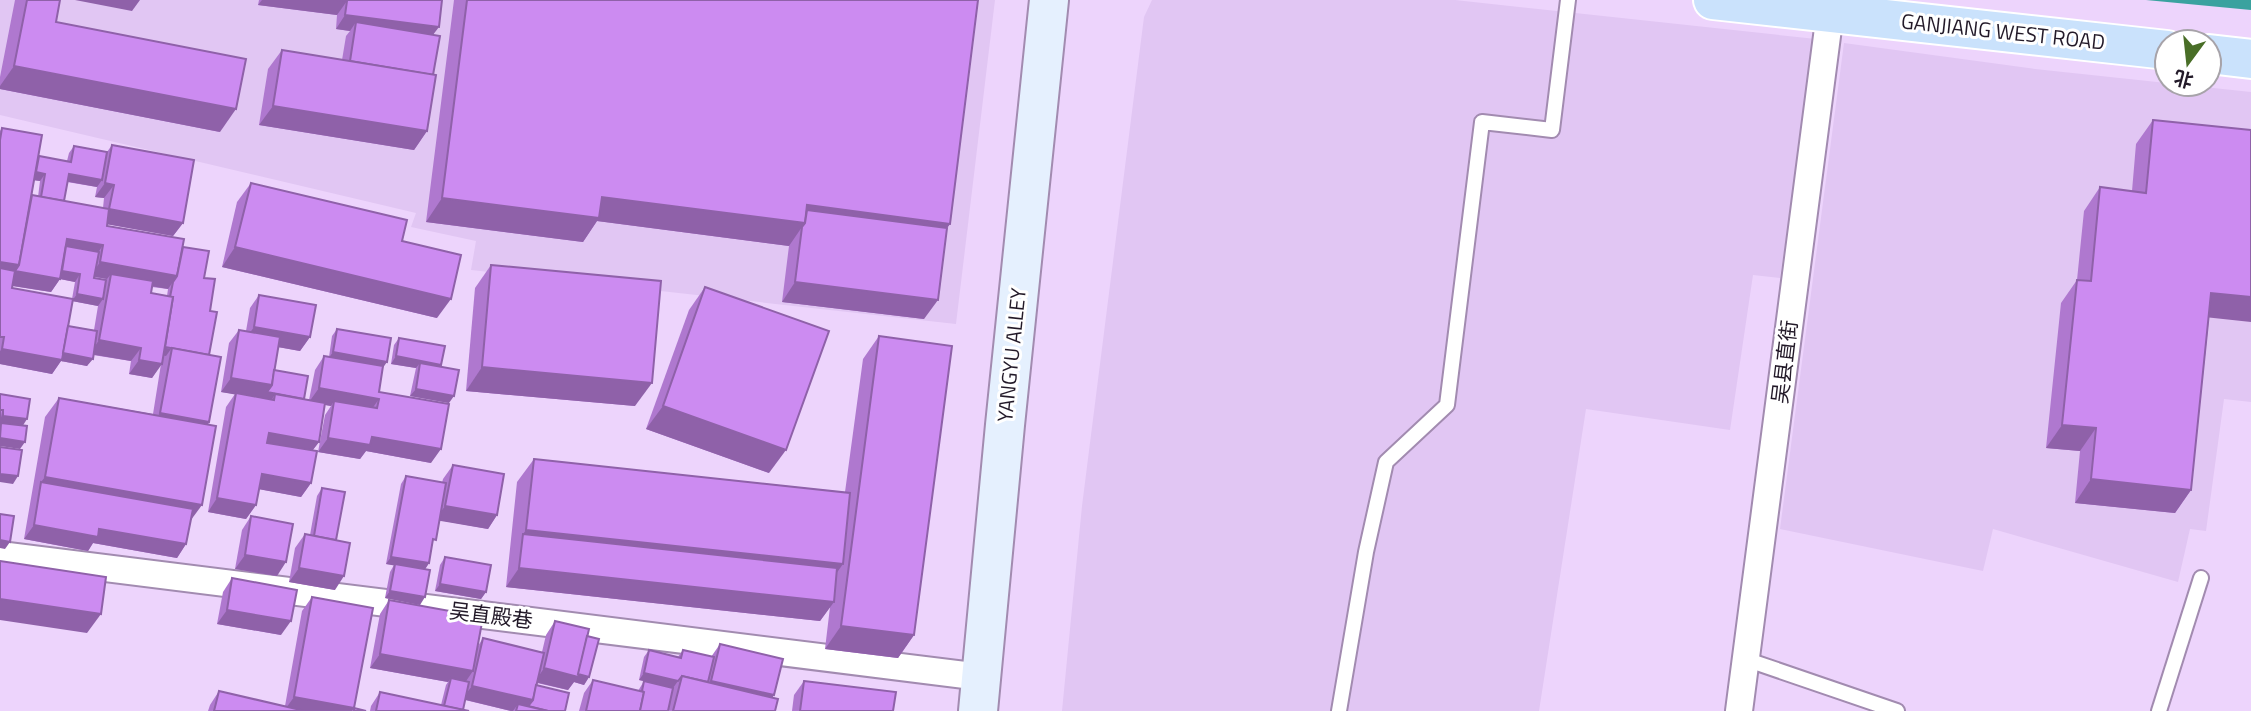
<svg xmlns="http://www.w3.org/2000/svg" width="2251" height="711" font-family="'Titillium Web','Noto Sans SC',sans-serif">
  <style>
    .built { fill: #e1c6f3 }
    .water { fill: #3aa29f }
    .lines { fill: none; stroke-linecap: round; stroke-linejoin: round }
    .lane-casing { stroke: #a28bb0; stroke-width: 18 }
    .street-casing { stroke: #a28bb0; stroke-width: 30 }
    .secondary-casing { stroke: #a28bb0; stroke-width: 42 }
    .primary-casing { stroke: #fff; stroke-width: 42 }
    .lane { stroke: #fff; stroke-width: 14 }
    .street { stroke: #fff; stroke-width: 26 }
    .secondary { stroke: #e5f0fe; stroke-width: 38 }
    .primary { stroke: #cae2fc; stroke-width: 38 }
    .wall { fill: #af78cf; fill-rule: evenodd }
    .shaded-wall { fill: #8f61a9 }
    .building { fill: #cc8bf1; stroke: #8f61a9; stroke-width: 2 }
    .labels { text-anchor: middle; stroke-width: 6; stroke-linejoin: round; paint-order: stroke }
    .street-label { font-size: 21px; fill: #231a29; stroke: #fff }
  </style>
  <rect width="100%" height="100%" fill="#edd4fc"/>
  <g class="built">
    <path d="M0,0H995L956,324L471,270L476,241L411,227L416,213L0,115Z"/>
    <path d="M1152,0H1455L1816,39L1780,278L1753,275L1730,430L1586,409L1539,711H1062L1082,506L1144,17Z"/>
    <path d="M1844,43L2035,69L2251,92V402L2224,399L2206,531L2190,529L2178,582L1993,529L1983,571L1780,529Z"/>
  </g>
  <path class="water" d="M2146,0H2251V10Z"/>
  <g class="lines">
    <g class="lane-casing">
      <g id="lane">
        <path d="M1745,659L1897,711"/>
        <path d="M1339,711L1366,552L1386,462L1447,405L1482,122L1552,130L1568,0"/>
        <path d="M2159,711L2201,578"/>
      </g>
    </g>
    <g class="street-casing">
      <g id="street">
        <path d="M0,555L981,677"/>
        <path d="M1739,711L1830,13"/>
      </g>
    </g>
    <g class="secondary-casing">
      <path id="secondary" d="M978,711L1005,425L1049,0"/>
    </g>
    <g class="primary-casing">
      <g id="primary">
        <path d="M1713,0L2167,50"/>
        <path d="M2209,54L2251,59"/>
      </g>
    </g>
    <use href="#lane" class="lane"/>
    <use href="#street" class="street"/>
    <use href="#secondary" class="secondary"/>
    <use href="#primary" class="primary"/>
  </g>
  <g class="wall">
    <path d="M15,0H60L56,22L220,132L0,89V77Z"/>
    <path d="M259,0H442L433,35V75L427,131L414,150L259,125L268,69L282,50L342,60L346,36L350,31L336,29L337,15L258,5Z"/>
    <path d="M454,0H978L950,224L947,228L924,319L782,302L789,246L597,221L583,242L426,222Z"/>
    <path d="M2153,120L2209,318L2191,490L2175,513L2075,503L2080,451L2046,448L2061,303L2077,280L2084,211L2100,187L2132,191L2136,144Z"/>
    <path d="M2,128L39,156L67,161L69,153L74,146L107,152L112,145L183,223L173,236L107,224V226L183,247L204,278L210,311L209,422L186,544L177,558L93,543L88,551L24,539L45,417L59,398L153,414L161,364L152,378L129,374L131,361L93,355L87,366L61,361L52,374L0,364V131ZM34,180L40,181L38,197L32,195ZM67,182L97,187L95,197L104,198L103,208L64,201ZM94,277L107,279L106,280L94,278ZM60,279L75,282L72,299L12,288L13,286L51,292ZM152,287L168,289L167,296L151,293ZM72,301L98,306L94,330L68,326Z"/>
    <path d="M251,183L402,241L437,318L222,267L237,202Z"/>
    <path d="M491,265L635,406L466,391L475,288Z"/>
    <path d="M705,287L769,473L646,429L689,310Z"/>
    <path d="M259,295L310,337L300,351L278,347L274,370L303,399L309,400L315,370L324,356L329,357L332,336L337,329L383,368L379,392L431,463L366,451L360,459L318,452L325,415L331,406L325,405L319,442L312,451L311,483L301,497L259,489L256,505L246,519L208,512L226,407L235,394L221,392L229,343L239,330L246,331L250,308Z"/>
    <path d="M879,336L914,635L898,658L825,649L830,607L820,621L506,587L517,482L534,459L845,492L863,359Z"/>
    <path d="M399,338L440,366L449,403L410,396L416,368L391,364L394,345Z"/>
    <path d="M453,465L497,515L488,529L439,520L432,545L429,563L425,569L420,605L385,598L390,572L394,565L386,564L401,484L406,476L442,483L443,479Z"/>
    <path d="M322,488L336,540L335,590L289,582L295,548L305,534L310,535L317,496Z"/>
    <path d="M251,516L277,576L235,569L242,530Z"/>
    <path d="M445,557L486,592L481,599L435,591L440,565Z"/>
    <path d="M232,578L281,635L217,624L223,592Z"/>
    <path d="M312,597L354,708L366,711H208L210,705L219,691L285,706L302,611Z"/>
    <path d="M389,600L478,646L483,638L542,652L546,635L555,621L587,636L589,677L584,685L574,682L568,690L537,683L536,685L565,711H511L465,700L463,710L469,711H370L371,706L380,692L441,705L446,685L448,682L370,668L380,614Z"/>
    <path d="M720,644L774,695L772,698L775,711H579L584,693L593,680L638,691L644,681L639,680L644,657L649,650L678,657L683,650L711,657Z"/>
    <path d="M804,681L893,711H792L794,695Z"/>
  </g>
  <g class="shaded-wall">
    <path d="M75,0H140L132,11Z"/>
    <path d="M262,0H337L347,1L337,15L258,5Z"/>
    <path d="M345,15L439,27L429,40L356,22L350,31L336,29Z"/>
    <path d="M14,66L236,109L220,132L0,89V86Z"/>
    <path d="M273,106L427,131L414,150L259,125Z"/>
    <path d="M30,171L45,174L40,181L25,179Z"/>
    <path d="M69,174L102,180L97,187L64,181Z"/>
    <path d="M105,183L114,185L104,198L95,197Z"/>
    <path d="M602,197L807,205L950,224L933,247L802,227L789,246L597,221L583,242L426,222L442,198Z"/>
    <path d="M109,209L183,223L173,236L100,223Z"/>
    <path d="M67,239L103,245L94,259L61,254Z"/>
    <path d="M235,247L451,299L437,318L222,267Z"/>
    <path d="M0,262L59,271L80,274L75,282L60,279L51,292L0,284Z"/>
    <path d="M100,262L177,276L168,289L110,279L111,274L107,279L91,276Z"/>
    <path d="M795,282L938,300L924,319L782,302Z"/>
    <path d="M2211,293L2251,297V322L2195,316Z"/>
    <path d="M77,294L103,299L98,306L72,301Z"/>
    <path d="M254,327L310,337L300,351L244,341Z"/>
    <path d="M99,340L141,348L131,361L90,354Z"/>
    <path d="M161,347L171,349L166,356L156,354Z"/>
    <path d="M2,349L60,353L93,359L87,366L61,361L52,374L0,364V351Z"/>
    <path d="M333,352L387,362L382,369L328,359Z"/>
    <path d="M396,356L441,365L436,372L420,363L416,368L391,364Z"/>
    <path d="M139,360L162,364L152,378L129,374Z"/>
    <path d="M482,367L652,383L635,406L466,391Z"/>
    <path d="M231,378L272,385L304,399L274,400L275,394L271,401L221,392Z"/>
    <path d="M319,388L379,399L369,413L334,401L331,406L309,402Z"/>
    <path d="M416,389L454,396L449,403L410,396Z"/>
    <path d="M663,406L786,450L769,473L646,429Z"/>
    <path d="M160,413L209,422L200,436L150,427Z"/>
    <path d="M0,415L27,419L22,427L0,423Z"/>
    <path d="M2062,425L2096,428L2080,451L2046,448Z"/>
    <path d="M269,433L319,442L309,455L259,447Z"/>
    <path d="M372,437L441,449L431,463L366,451L360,459L318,452L328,438Z"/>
    <path d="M0,438L25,442L20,449L0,446Z"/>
    <path d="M0,474L18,476L13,484L0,482Z"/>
    <path d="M262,474L311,483L301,497L252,488Z"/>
    <path d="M45,477L202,505L188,524L41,482Z"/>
    <path d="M2091,479L2191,490L2175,513L2075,503Z"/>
    <path d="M217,498L256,505L246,519L208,512Z"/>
    <path d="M445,506L497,515L488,529L435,520Z"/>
    <path d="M34,525L99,529L186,544L177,558L93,543L88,551L24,539Z"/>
    <path d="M526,530L843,564L826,588L523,534Z"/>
    <path d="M0,540L10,542L5,549L0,548Z"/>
    <path d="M245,555L286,562L277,576L235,569Z"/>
    <path d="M391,557L429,563L424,571L386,564Z"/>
    <path d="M299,568L344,576L335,590L289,582Z"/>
    <path d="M519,568L834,602L820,621L506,587Z"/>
    <path d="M440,584L486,592L481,599L435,591Z"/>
    <path d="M390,591L425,597L420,605L385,598Z"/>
    <path d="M0,599L101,614L87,633L0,620Z"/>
    <path d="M227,610L291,621L281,635L217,624Z"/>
    <path d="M841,626L914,635L898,658L825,649Z"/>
    <path d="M380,654L473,671L464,684L451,678L448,682L370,668Z"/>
    <path d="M544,668L575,674L589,677L584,685L574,682L568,690L535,682Z"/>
    <path d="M644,673L678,681L673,688L639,680Z"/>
    <path d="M711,681L774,695L764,709L707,688Z"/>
    <path d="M472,686L533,700L525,711L518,704L513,711H511L462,699Z"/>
    <path d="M294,697L354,708L352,711H284Z"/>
  </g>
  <g class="building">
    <path d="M27,0H60L56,22L246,59L236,109L14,66Z"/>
    <path d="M337,0H442L439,27L345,15L347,1Z"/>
    <path d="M467,0H978L950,224L807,205L805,223L602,197L599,218L442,198Z"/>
    <path d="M356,22L440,36L433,75L350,61Z"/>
    <path d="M282,50L436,75L427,131L273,106Z"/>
    <path d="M2153,120L2251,130V297L2211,293L2191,490L2091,479L2096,428L2062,425L2077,280L2091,281L2100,187L2146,193Z"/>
    <path d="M2,128L42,135L19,265L0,262V140Z"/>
    <path d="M112,145L194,160L183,223L109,209L114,185L105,183Z"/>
    <path d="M74,146L107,152L102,180L69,174L64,201L41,197L45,174L36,172L39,156L71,162Z"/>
    <path d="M251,183L407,220L402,241L461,255L451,299L235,247Z"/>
    <path d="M32,195L109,209L107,226L184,239L177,276L100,262L103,245L67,239L60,279L15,271L19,265Z"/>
    <path d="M807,210L947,228L938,300L795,282L802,227L805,223Z"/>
    <path d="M66,246L99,252L94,278L106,280L103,299L77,294L80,274L62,271Z"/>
    <path d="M183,247L209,251L204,278L215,279L210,311L217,312L209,355L165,347L173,297H170L173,282L177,276Z"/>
    <path d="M491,265L661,281L652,383L482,367Z"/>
    <path d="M0,268L15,271L12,288L73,299L62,360L2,349L4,337H0Z"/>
    <path d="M111,274L153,281L151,293L173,297L162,364L139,360L141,348L99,340Z"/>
    <path d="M705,287L829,331L786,450L663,406Z"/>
    <path d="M259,295L316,305L310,337L254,327Z"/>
    <path d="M68,326L97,331L93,359L63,353Z"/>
    <path d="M337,329L391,338L387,362L333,352Z"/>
    <path d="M239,330L280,337L272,385L231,378Z"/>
    <path d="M879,336L952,346L914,635L841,626Z"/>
    <path d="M399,338L445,346L441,365L396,356Z"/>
    <path d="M172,348L221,357L209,422L160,413Z"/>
    <path d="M324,356L383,366L379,392L449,404L441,449L372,437L370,445L328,438L334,401L377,408L379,399L319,388Z"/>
    <path d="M420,363L459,370L454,396L416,389Z"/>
    <path d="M274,370L308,376L304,399L267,392L272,385Z"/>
    <path d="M236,393L274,400L275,394L325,403L319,442L269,433L267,443L317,451L311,483L262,474L256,505L217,498Z"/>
    <path d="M0,394L30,399L27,419L3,416V410H0Z"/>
    <path d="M59,398L216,426L202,505L45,477Z"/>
    <path d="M0,410H3L0,433Z"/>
    <path d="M1,423L27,426L25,442L0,438Z"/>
    <path d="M0,447L22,450L18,476L0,474Z"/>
    <path d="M534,459L850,493L843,564L526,530Z"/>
    <path d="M453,465L504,474L497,515L445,506Z"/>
    <path d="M406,476L446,483L436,540L433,539L429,563L391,557Z"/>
    <path d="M41,482L193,509L186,544L99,529L98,537L34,525Z"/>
    <path d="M322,488L345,492L336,540L314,536Z"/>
    <path d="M0,514L14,516L10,542L0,540Z"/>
    <path d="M251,516L293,524L286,562L245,555Z"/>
    <path d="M305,534L350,543L344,576L299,568Z"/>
    <path d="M523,534L837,568L834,602L519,568Z"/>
    <path d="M445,557L491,565L486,592L440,584Z"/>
    <path d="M0,561L106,577L101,614L0,599Z"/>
    <path d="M395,564L430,570L425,597L390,591Z"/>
    <path d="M232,578L297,590L291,621L227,610Z"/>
    <path d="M312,597L373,608L354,708L294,697Z"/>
    <path d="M389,600L483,617L473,671L380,654Z"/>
    <path d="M555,621L589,629L578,677L544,668Z"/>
    <path d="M587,636L599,639L589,677L578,674Z"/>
    <path d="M483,638L544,653L533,700L472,686Z"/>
    <path d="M720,644L783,659L774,695L711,681Z"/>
    <path d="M649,650L681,658L683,650L714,657L708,682L682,676L678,681L644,673Z"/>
    <path d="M682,676L778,699L775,711H673Z"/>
    <path d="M451,678L469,682L463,710L444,706Z"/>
    <path d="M593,680L644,692L640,711H586Z"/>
    <path d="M644,681L673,688L668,711H640L644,692L642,691Z"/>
    <path d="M804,681L896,692L893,711H800Z"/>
    <path d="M536,685L569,693L565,711H548L528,706L533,700Z"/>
    <path d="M219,691L305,711H214Z"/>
    <path d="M380,692L469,711H376Z"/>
    <path d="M518,704L548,711H516Z"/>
    <path d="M354,708L366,711H354Z"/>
  </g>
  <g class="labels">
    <g class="street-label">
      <text transform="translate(2003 32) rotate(6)" y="7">GANJIANG WEST ROAD</text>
      <text transform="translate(1012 355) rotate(-84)" y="7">YANGYU ALLEY</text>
      <text transform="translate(1785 362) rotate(-83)" y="7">吴县直街</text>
      <text transform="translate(491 616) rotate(7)" y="7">吴直殿巷</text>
    </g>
  </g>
  <g transform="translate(2188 63) rotate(195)"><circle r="33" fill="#ffffff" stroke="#a7a3a9" stroke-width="2"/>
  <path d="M0-5L12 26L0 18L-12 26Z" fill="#496e27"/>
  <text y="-10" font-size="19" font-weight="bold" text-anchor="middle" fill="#231a29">北</text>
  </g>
</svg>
